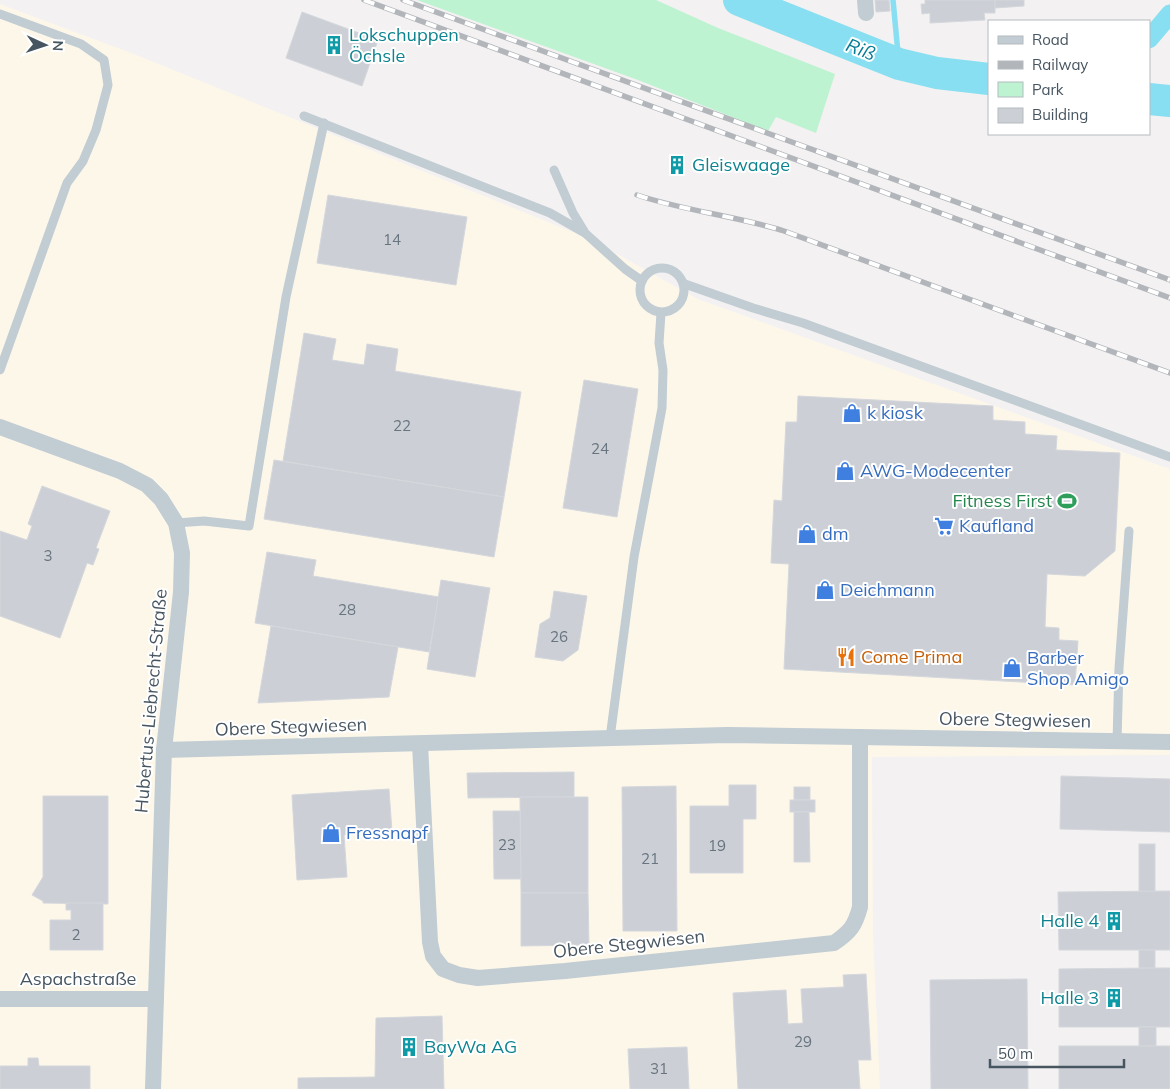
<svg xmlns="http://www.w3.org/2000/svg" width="1170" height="1089" font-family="Mulish,sans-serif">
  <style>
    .commercial { fill: #fdf7ea }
    .green { fill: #bdf3d1 }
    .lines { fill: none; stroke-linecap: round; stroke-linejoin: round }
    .stream { stroke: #88dff2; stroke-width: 5.5 }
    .canal { stroke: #88dff2; stroke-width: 19 }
    .river { stroke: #88dff2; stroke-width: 32 }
    .building { fill: #ccd0d6; stroke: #d4d7dc }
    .lane { stroke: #c1ccd3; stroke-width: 9 }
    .street { stroke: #c1ccd3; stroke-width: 16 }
    .rail-casing { stroke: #b2b6bb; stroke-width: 5.5 }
    .rail { stroke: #fff; stroke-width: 4; stroke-dasharray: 11; stroke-linecap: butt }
    .labels { text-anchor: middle; stroke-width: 4; stroke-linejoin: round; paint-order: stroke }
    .number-label { font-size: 15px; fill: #68747e }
    .culture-label { font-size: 18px; fill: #0d838f; stroke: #fff; text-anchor: start }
    .shop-label { font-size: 18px; fill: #366cbe; stroke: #fff; text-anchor: start }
    .leisure-label { font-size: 18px; fill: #27864d; stroke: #fff; text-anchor: end }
    .food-label { font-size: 18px; fill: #c56008; stroke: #fff; text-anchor: start }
    .street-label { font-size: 18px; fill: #475560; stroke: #fff }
    .water-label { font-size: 19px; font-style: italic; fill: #067b96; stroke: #fff }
  </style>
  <rect width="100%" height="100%" fill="#f3f1f1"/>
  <path class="commercial" d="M0,4L134,54L590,239L698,299L1170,469V755L872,757L873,934L880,1089H0Z"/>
  <path class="green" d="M417,0H656L718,28L835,74L816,133L776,117L768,131L638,80Z"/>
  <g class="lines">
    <path class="stream" d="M893,0L899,64"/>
    <path class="canal" d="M1149,39L1170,14"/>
    <g class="river">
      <path d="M739,0L899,64L937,73L989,79"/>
      <path d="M1149,99L1170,101"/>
    </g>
  </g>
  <g class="building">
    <path d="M875,0H889L890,11L876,12Z"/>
    <path d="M925,0H995V13H984L985,20L930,23V13L922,14L921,4H925Z"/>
    <path d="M995,0H1024V6L995,8Z"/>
    <path d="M302,12L378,40L362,86L286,58Z"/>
    <path d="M673,160L684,163L681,170L671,166Z"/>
    <path d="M328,195L467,217L456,285L317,263Z"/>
    <path d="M304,333L336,339L332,360L364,365L367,344L398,349L395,371L521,392L504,497L283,461Z"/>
    <path d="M584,380L638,389L617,517L563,508Z"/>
    <path d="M798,396L993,406V420L1025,422V434L1057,436L1056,450L1120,453L1115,551L1085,576L1047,574L1045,627L1059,628V640L1078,641L1075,685L784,669L789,564L771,563L774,500L782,501L786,422H797Z"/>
    <path d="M274,460L504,497L494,557L264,519Z"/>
    <path d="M42,486L110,511L96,548L99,549L93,565L87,563L60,638L0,616V531L27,540L32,526L28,524Z"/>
    <path d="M267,552L316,560L313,576L439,597L429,652L255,623Z"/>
    <path d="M441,580L490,588L475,677L427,669Z"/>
    <path d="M554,591L587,596L578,650L563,661L535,657L540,624L550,618Z"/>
    <path d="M271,626L398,647L389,697L258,703Z"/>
    <path d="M574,772V797L468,798L467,773Z"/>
    <path d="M1061,776L1170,779V832L1060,829Z"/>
    <path d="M729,785H756V819H743V873H690V806H729Z"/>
    <path d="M676,786L677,931H623L622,787Z"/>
    <rect x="794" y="787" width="16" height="13"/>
    <path d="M389,789L392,832L344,835L347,877L297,880L292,795Z"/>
    <path d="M43,796H108V904L43,903V901L32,895L43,877Z"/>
    <path d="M520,797H588V893H521Z"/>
    <rect x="790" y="800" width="25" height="12"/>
    <path d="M493,811H520L521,879H494Z"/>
    <path d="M794,812H809L810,862H794Z"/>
    <rect x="1139" y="844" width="16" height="48"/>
    <path d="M1170,891V950H1059L1058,892Z"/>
    <path d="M521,893H588L589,945L521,946Z"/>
    <path d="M66,903H103V950H50V920H71V910H66Z"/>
    <rect x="1139" y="950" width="16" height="18"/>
    <path d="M1155,968H1170V1027H1059V969Z"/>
    <path d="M866,974L871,1060H858L860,1089H738L733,993L786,990L788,1024L803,1023L801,989L844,987L843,975Z"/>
    <path d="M1027,979L1028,1089H931L930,980Z"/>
    <path d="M442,1016L444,1089H298V1078L375,1077L376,1018Z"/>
    <rect x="1139" y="1027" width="17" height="19"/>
    <rect x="1059" y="1046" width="111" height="43"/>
    <path d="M687,1047L689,1089H630L628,1049Z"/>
    <path d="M28,1058H38L39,1066H90V1089H0V1066H28Z"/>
  </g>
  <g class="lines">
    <g class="lane">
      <path d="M0,14L81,44L104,60L108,85L96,130L83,161L67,183L0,370"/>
      <path d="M304,116L550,213L585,233L625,269L642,281"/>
      <path d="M554,170L573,213L584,231"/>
      <circle cx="662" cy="290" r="22"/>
      <path d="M685,284L753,308L803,323L1170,457"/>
      <path d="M176,523L204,521L249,526L286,297L324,123"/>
      <path d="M610,738L634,557L662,408L663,370L659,343L661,313"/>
      <path d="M1117,741L1119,668L1129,531"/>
    </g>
    <g class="street">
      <path d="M865,0L866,13"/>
      <path d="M0,427L120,471L147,485L161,499L176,523L182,553L181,592L164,750L153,1089"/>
      <path d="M420,744L430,942L433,956L443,969L459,975L478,978L565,971L834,943C850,932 855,926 860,907V737"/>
      <path d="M164,750L727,735L1170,742"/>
      <path d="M0,999H156"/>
    </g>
    <g class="rail-casing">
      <g id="rail">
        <path d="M364,0L1170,298"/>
        <path d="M403,0L1170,280"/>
        <path d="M637,195C685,211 736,216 784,231L1170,373"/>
      </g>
    </g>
    <use href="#rail" class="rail"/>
  </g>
  <defs>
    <g id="building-bare" transform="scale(1.5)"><path d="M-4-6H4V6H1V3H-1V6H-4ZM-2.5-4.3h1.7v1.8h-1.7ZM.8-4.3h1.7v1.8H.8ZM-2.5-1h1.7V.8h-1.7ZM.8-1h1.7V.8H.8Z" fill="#0f9aa8" stroke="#fff" stroke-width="2.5" paint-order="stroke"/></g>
    <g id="shop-bare" transform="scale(1.5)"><path d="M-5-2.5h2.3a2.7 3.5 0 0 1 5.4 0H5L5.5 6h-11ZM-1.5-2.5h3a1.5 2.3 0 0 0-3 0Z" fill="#3f7fe0" stroke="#fff" stroke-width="2.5" paint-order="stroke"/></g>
    <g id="stadium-bare" transform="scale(1.5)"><path d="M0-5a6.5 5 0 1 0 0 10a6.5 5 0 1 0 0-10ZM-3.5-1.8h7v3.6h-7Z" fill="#2e9e5b" stroke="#fff" stroke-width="2.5" paint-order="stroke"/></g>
    <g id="supermarket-bare" transform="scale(1.5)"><path d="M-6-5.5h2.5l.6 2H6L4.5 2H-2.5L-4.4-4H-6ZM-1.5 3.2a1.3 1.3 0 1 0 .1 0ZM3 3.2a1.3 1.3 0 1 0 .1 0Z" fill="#3f7fe0" stroke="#fff" stroke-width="2.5" paint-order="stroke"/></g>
    <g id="restaurant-bare" transform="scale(1.5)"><path d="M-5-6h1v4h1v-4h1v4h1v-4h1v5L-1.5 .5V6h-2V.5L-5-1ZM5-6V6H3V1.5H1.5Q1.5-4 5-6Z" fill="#e8710a" stroke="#fff" stroke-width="2.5" paint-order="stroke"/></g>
  </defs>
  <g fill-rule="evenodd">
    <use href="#building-bare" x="334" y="45"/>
    <use href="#building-bare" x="677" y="165"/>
    <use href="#shop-bare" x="852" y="413"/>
    <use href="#shop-bare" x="845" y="471"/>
    <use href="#stadium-bare" x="1067" y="501"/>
    <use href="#supermarket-bare" x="944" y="526"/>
    <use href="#shop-bare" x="807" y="534"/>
    <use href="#shop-bare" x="825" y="590"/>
    <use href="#restaurant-bare" x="846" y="657"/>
    <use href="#shop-bare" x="1012" y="668"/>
    <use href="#shop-bare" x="331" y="833"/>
    <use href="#building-bare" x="1114" y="921"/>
    <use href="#building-bare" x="1114" y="998"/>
    <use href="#building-bare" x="409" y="1047"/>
  </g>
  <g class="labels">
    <g class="number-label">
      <text x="392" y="245">14</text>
      <text x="402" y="431">22</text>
      <text x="600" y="454">24</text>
      <text x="48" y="561">3</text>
      <text x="347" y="615">28</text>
      <text x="559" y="642">26</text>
      <text x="507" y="850">23</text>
      <text x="717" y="851">19</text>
      <text x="650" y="864">21</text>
      <text x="76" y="940">2</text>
      <text x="803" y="1047">29</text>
      <text x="659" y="1074">31</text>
    </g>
    <g class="culture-label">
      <text x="349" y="41">Lokschuppen<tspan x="349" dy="21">Öchsle</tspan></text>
      <text x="692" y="171">Gleiswaage</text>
      <text x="1099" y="927" text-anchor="end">Halle 4</text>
      <text x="1099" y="1004" text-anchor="end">Halle 3</text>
      <text x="424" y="1053">BayWa AG</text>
    </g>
    <g class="shop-label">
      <text x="867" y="419">k kiosk</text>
      <text x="860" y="477">AWG-Modecenter</text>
      <text x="959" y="532">Kaufland</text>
      <text x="822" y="540">dm</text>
      <text x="840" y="596">Deichmann</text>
      <text x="1027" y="664">Barber<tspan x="1027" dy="21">Shop Amigo</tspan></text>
      <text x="346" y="839">Fressnapf</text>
    </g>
    <g class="leisure-label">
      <text x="1052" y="507">Fitness First</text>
    </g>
    <g class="food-label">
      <text x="861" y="663">Come Prima</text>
    </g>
    <g class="street-label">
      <text transform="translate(151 701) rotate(-85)" y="6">Hubertus-Liebrecht-Straße</text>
      <text transform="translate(1015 720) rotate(1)" y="6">Obere Stegwiesen</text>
      <text transform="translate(291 727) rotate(-2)" y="6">Obere Stegwiesen</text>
      <text transform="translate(629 944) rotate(-6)" y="6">Obere Stegwiesen</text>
      <text x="78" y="985">Aspachstraße</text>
    </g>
    <g class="water-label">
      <text transform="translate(861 49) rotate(22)" y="7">Riß</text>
    </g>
  </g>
  <rect x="988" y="20" width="162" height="115" fill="#ffffff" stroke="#b5bbbf"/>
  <rect x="998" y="36" width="25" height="8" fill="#c1ccd3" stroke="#b5bbbf"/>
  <text x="1032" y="45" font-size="15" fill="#475560">Road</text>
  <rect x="998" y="61" width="25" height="8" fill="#b2b6bb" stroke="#b5bbbf"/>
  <text x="1032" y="70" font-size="15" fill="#475560">Railway</text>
  <rect x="998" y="82" width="25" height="15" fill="#bdf3d1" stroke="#b5bbbf"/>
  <text x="1032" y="95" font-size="15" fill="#475560">Park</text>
  <rect x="998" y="108" width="25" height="15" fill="#ccd0d6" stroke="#b5bbbf"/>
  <text x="1032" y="120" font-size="15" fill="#475560">Building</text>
  <g transform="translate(45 45) rotate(93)" stroke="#ffffff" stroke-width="4" paint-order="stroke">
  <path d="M0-4L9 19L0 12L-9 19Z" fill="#475560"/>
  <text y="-8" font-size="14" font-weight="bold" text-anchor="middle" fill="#475560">N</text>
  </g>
  <path d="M990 1059v8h134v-8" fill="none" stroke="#475560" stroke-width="2.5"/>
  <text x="998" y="1059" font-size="15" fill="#475560" stroke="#ffffff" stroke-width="4" paint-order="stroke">50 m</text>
</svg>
